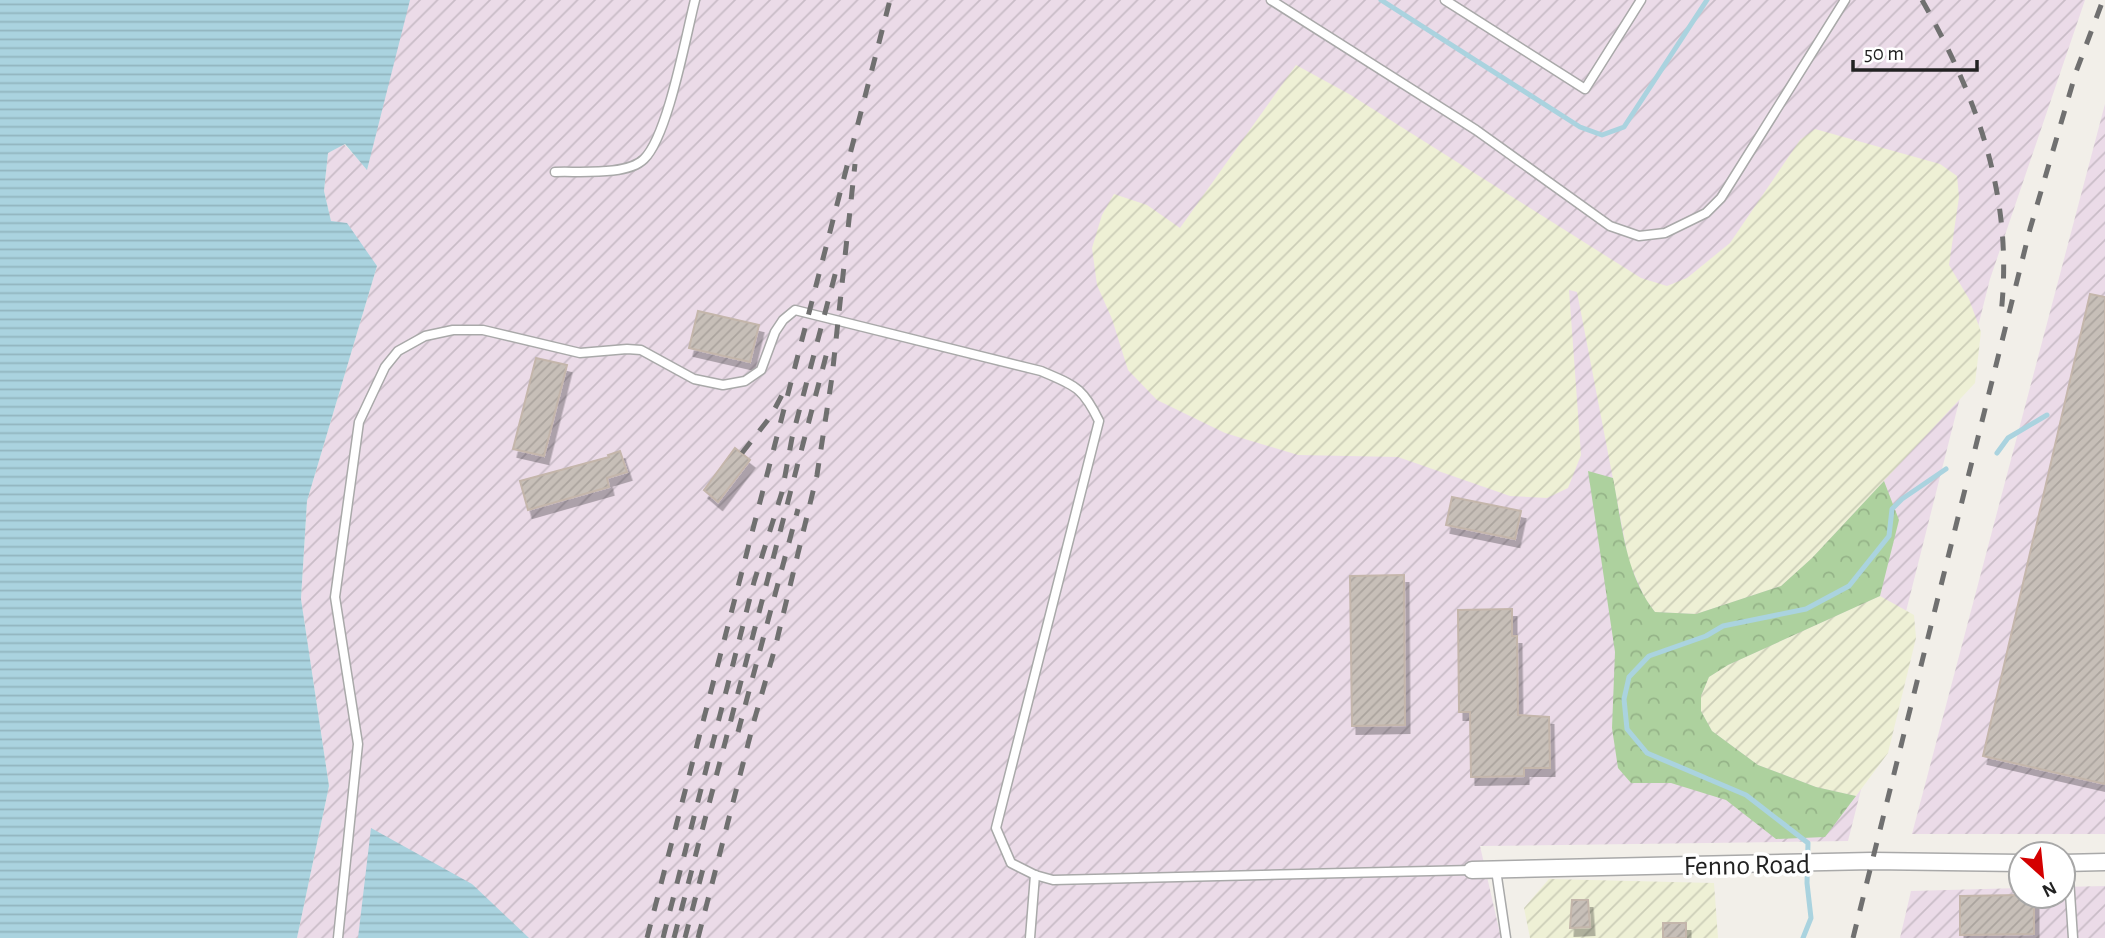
<svg xmlns="http://www.w3.org/2000/svg" width="2105" height="938" font-family="'Alegreya Sans',sans-serif">
  <style>
    .industrial { fill: url(#industrial-furrows) }
    .farmland { fill: url(#farmland-furrows) }
    .forest { fill: url(#forest-crowns) }
    .water { fill: url(#water-rules) }
    .lines { fill: none; stroke-linecap: round; stroke-linejoin: round }
    .stream { stroke: #aad3df; stroke-width: 5 }
    .building { fill: url(#building-hatch); stroke: #c4b6ab; stroke-width: 2; filter: url(#shadow) }
    .service-casing { stroke: #a9a9a9; stroke-width: 11 }
    .minor-casing { stroke: #a9a9a9; stroke-width: 19 }
    .service { stroke: #fff; stroke-width: 8 }
    .minor { stroke: #fff; stroke-width: 16 }
    .rail { stroke: #707070; stroke-width: 5; stroke-dasharray: 14 14; stroke-linecap: butt }
    .labels { text-anchor: middle; stroke-width: 7; stroke-linejoin: round; paint-order: stroke }
    .street-label { font-size: 28px; fill: #222; stroke: #fff }
  </style>
  <defs>
    <pattern id="industrial-furrows" width="10" height="10" patternUnits="userSpaceOnUse" patternTransform="scale(1.75)"><rect width="10" height="10" fill="#ebdbe8"/><path d="M-1 1l2-2M0 10L10 0M9 11l2-2" fill="none" stroke="#c9bcc7"/></pattern>
    <pattern id="farmland-furrows" width="10" height="10" patternUnits="userSpaceOnUse" patternTransform="scale(1.75)"><rect width="10" height="10" fill="#eef0d5"/><path d="M-1 1l2-2M0 10L10 0M9 11l2-2" fill="none" stroke="#ccceb7"/></pattern>
    <pattern id="forest-crowns" width="20" height="18" patternUnits="userSpaceOnUse" patternTransform="scale(1.75)"><rect width="20" height="18" fill="#add19e"/><path d="M2 6a3 3 0 1 1 6 0M12 15a3 3 0 1 1 6 0" fill="none" stroke="#95b388"/></pattern>
    <pattern id="water-rules" width="6" height="5" patternUnits="userSpaceOnUse" patternTransform="scale(1.75)"><rect width="6" height="5" fill="#aad3df"/><path d="M0 2.5h6" fill="none" stroke="#92b5bf"/></pattern>
    <pattern id="building-hatch" width="6" height="6" patternUnits="userSpaceOnUse" patternTransform="scale(1.75)"><rect width="6" height="6" fill="#c7bfb8"/><path d="M-1 1l2-2M0 6l6-6M5 7l2-2" fill="none" stroke="#aba49e"/></pattern>
    <filter id="shadow"><feDropShadow dx="4.5" dy="8" stdDeviation="0" flood-color="#0004"/></filter>
  </defs>
  <rect width="100%" height="100%" fill="#f2efe9"/>
  <g class="industrial">
    <path d="M409,0H2085L1990,279L1848,841L1480,846L1501,938H297L329,786L301,599L307,501L377,266L331,221L324,191L328,153L344,144L367,169Z"/>
    <path d="M2105,104V834H1912Z"/>
    <path d="M2105,886V938H1900L1911,891L2021,888V896H2063V887Z"/>
  </g>
  <g class="farmland">
    <path d="M1296,65L1349,94L1641,278L1667,286L1687,278L1730,243L1800,140L1815,129L1940,164L1957,176L1959,197L1949,265L1969,299L1981,332L1975,383L1812,558L1781,586L1696,614L1655,612L1645,598L1629,562L1577,292L1569,290L1581,455L1568,488L1547,498L1510,496L1398,457L1298,455L1225,433L1157,400L1128,370L1112,319L1097,285L1092,248L1102,215L1114,194L1147,205L1180,228Z"/>
    <path d="M1880,596L1914,615L1916,638L1888,753L1856,796L1816,787L1758,765L1712,731L1701,711V696L1709,677L1728,665Z"/>
    <path d="M1549,879L1714,883L1718,938H1530L1524,908Z"/>
  </g>
  <path class="forest" d="M1588,471L1613,478C1622,524 1625,574 1655,612L1696,614L1781,586L1812,558L1884,481L1899,520L1880,596L1728,665L1709,677L1701,696V711L1712,731L1758,765L1816,787L1856,796L1825,837L1776,839L1726,800L1671,783H1631L1618,768L1612,728L1615,652Z"/>
  <g class="water">
    <path d="M0,0H410L367,170L345,144L328,153L324,191L331,221L347,223L377,266L307,501L301,599L329,786L297,938H0Z"/>
    <path d="M371,828L472,884L529,938H358Z"/>
  </g>
  <g class="lines">
    <g class="stream">
      <path d="M1381,0L1580,127L1602,135L1624,127L1707,0"/>
      <path d="M1997,453L2008,438L2047,415"/>
      <path d="M1803,938L1811,918L1807,883L1808,843L1746,795L1647,753L1627,729L1624,699L1629,677L1649,656L1706,636L1723,626L1806,609L1849,586L1889,536L1892,509L1902,499L1946,469"/>
    </g>
  </g>
  <g class="building">
    <path d="M2090,294L2105,297V784L1983,756Z"/>
    <path d="M698,311L759,325L750,362L689,348Z"/>
    <path d="M536,358L567,365L544,456L513,449Z"/>
    <path d="M735,448L750,460L718,502L704,490Z"/>
    <path d="M620,451L627,472L607,478L609,487L528,510L520,481L609,457L608,455Z"/>
    <path d="M1452,497L1521,511L1515,539L1446,525Z"/>
    <path d="M1404,575L1405,725L1352,726L1350,576Z"/>
    <path d="M1512,609V636H1517L1518,715L1549,717L1550,768H1524V776L1471,777L1470,712H1459L1458,610Z"/>
    <path d="M2021,895L2034,896V934L1960,935V896Z"/>
    <path d="M1572,900H1588L1590,927L1570,928Z"/>
    <rect x="1663" y="923" width="23" height="15"/>
  </g>
  <g class="lines">
    <g class="service-casing">
      <g id="service">
        <path d="M1271,0L1476,130L1610,226L1639,236L1665,233L1706,213L1721,198L1845,0"/>
        <path d="M1445,0L1585,89L1641,0"/>
        <path d="M555,172C579,171 627,176 644,159C668,136 686,35 695,0"/>
        <path d="M2068,863L2073,938"/>
        <path d="M1496,870L1506,938"/>
        <path d="M338,938L358,744L335,597L359,422L385,367L398,351L425,336L453,330H483L580,353L627,349L641,350L694,379L723,385L745,381L761,370L775,332L783,320L795,310L1041,371C1075,386 1082,386 1099,421L996,828L1011,863L1035,875L1053,880L1472,870"/>
        <path d="M1030,938L1035,875"/>
      </g>
    </g>
    <g class="minor-casing">
      <g id="minor">
        <path d="M2063,863L2105,862"/>
        <path d="M1472,870L1872,861L2021,863"/>
      </g>
    </g>
    <use href="#service" class="service"/>
    <use href="#minor" class="minor"/>
    <g class="rail">
      <path d="M1922,0C1978,99 2014,198 2001,314"/>
      <path d="M742,453L771,416L783,393"/>
      <path d="M738,732L798,509"/>
      <path d="M647,938L890,0"/>
      <path d="M663,938L754,582L782,492L792,438L836,271"/>
      <path d="M674,938L827,352"/>
      <path d="M685,938L705,861"/>
      <path d="M698,938L754,721L775,648L817,475L832,377L855,164"/>
      <path d="M1853,938L2030,229L2076,72L2103,0"/>
    </g>
  </g>
  <g class="labels">
    <g class="street-label">
      <text transform="translate(1747 864) rotate(-1)" y="10">Fenno Road</text>
    </g>
  </g>
  <g transform="translate(2042 875) rotate(153)"><circle r="33" fill="#ffffff" stroke="#a7a7a7" stroke-width="2"/>
  <path d="M0-5L12 26L0 18L-12 26Z" fill="#d40000"/>
  <text y="-10" font-size="19" font-weight="bold" text-anchor="middle" fill="#222222">N</text>
  </g>
  <path d="M1853 60v10h124v-10" fill="none" stroke="#222222" stroke-width="3.5"/>
  <text x="1864" y="60" font-size="21" fill="#222222" stroke="#ffffff" stroke-width="5" paint-order="stroke">50 m</text>
</svg>
